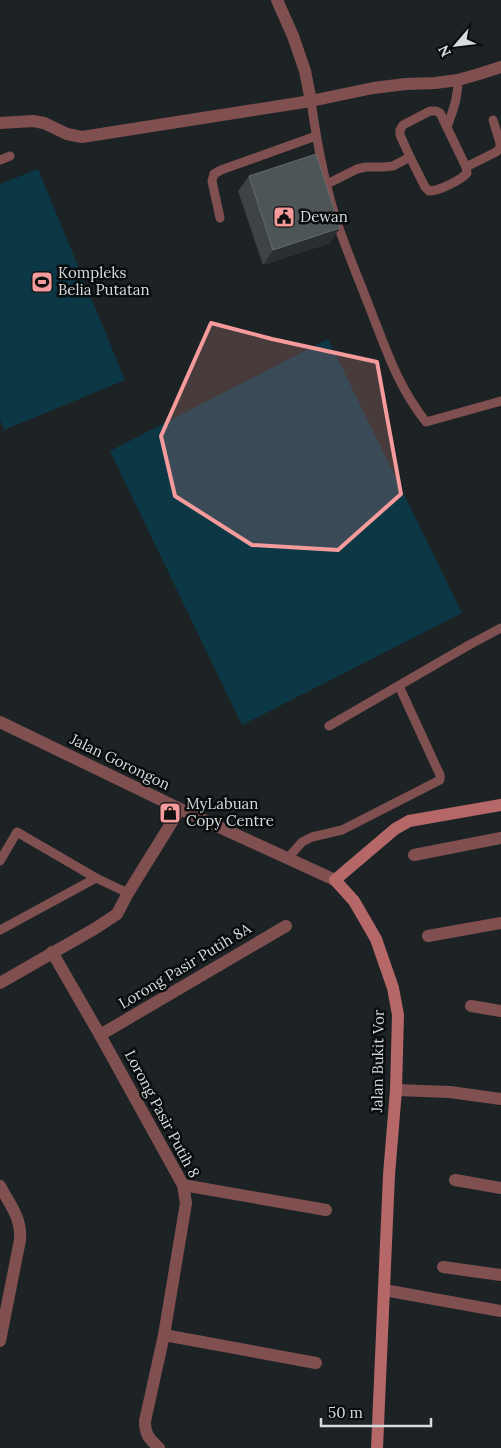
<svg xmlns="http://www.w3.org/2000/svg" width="501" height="1448" font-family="Lora,serif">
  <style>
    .green { fill: #0c3846 }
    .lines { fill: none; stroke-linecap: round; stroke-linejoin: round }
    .lane { stroke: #805050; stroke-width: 9 }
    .street { stroke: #805050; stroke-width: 12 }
    .secondary { stroke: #b66869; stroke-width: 12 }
    .wall { fill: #3e4446 }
    .shaded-wall { fill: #2a3032 }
    .building { fill: #4e5557; stroke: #646a6c }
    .marked { fill: #f59b9b; fill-opacity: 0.2; stroke: #f59b9b; stroke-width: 4; stroke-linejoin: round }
    .labels { text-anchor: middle; stroke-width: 5; stroke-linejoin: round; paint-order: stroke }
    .poi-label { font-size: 15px; fill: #d8dbdd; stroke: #090c0d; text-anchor: start }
    .street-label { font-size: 15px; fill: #d8dbdd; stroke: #090c0d }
  </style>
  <rect width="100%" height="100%" fill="#1d2325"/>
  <g class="green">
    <path d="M38,169L125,380L4,430L0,420V184Z"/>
    <path d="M328,339L462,613L242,725L110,451Z"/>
  </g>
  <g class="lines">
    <g class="lane">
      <path d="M311,101C317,144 325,187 339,228C348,254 359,280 369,306C386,349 397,385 426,422L501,401"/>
      <path d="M447,127C453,110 458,99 458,80"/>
      <path d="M0,160L10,156"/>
      <path d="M466,167L496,152L500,148V143L493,120"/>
      <path d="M327,184L357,169L366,167H384L393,166L410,157L400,135V130L403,125L430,111H436L440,113L466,167L467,173C461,180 439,191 429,191L425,187L410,157"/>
      <path d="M220,218L212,181L214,174L221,170L316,136"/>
      <path d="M329,726L469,645L501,628"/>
      <path d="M288,858L302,842L312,837L342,830L440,780V775L399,686"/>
      <path d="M0,861L17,832L96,878L128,893"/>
      <path d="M0,930L96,878"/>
    </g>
    <g class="street">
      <path d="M277,0L293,36L305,71L311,101L373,88L406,84L435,83L458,80L479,74L501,67"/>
      <path d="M0,123L33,121L44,123L67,134L82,137L311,101"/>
      <path d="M0,722L180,809L335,880"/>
      <path d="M414,855L501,838"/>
      <path d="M428,936L501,923"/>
      <path d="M52,952L100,1035L183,1185L186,1203L164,1335L145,1421C145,1435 149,1438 159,1448"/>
      <path d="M0,983L96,928L117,914L128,893L180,809"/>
      <path d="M471,1006L501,1011"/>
      <path d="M100,1035L286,926"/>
      <path d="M396,1090L450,1092L501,1099"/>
      <path d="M455,1180L501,1188"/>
      <path d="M183,1185L326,1210"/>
      <path d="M0,1186C10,1205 22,1218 20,1240L0,1341"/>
      <path d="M443,1267L501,1275"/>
      <path d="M384,1290L501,1311"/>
      <path d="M164,1335L316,1363"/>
    </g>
    <path class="secondary" d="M377,1448L389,1175L396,1090L398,1015L393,988L376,939L354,901L335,880L395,829L409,821L501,805"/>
  </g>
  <path class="wall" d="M249,176L330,243L263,265L238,191Z"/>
  <path class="shaded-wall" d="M340,228L330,243L263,265L273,250Z"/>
  <path class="building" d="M316,154L340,228L273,250L249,176Z"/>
  <path class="marked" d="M211,323L272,339L377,362L401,494L338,550L252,545L175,496L161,436Z"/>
  <defs>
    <g id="civic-square" transform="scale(1.125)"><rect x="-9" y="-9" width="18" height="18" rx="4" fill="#f59b9b" stroke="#090c0d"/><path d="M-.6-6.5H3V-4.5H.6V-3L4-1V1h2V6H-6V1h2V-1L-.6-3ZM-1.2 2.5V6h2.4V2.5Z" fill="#111"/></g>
    <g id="stadium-square" transform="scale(1.125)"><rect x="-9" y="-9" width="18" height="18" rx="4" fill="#f59b9b" stroke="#090c0d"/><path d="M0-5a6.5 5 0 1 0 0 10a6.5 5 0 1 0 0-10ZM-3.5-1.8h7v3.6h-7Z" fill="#111"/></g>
    <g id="shop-square" transform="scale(1.125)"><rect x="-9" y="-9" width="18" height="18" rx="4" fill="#f59b9b" stroke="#090c0d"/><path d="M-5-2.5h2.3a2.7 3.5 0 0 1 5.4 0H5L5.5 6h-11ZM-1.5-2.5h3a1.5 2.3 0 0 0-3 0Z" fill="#111"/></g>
  </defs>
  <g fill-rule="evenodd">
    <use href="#civic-square" x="284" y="217"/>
    <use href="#stadium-square" x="42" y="282"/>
    <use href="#shop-square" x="170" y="813"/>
  </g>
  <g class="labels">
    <g class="poi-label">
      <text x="300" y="222">Dewan</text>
      <text x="58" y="278">Kompleks<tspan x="58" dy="17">Belia Putatan</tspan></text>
      <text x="186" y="809">MyLabuan<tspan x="186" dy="17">Copy Centre</tspan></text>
    </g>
    <g class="street-label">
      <text transform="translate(120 762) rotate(26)" y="5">Jalan Gorongon</text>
      <text transform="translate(185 966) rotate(-31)" y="5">Lorong Pasir Putih 8A</text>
      <text transform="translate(378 1061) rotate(-89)" y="5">Jalan Bukit Vor</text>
      <text transform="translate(162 1114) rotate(62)" y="5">Lorong Pasir Putih 8</text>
    </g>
  </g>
  <g transform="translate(456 45) rotate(242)" stroke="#090c0d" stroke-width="4" paint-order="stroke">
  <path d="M0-4L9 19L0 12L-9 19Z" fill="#d8dbdd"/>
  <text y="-8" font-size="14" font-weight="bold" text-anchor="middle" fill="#d8dbdd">N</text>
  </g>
  <path d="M321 1418v8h110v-8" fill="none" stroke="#d8dbdd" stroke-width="2.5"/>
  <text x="328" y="1418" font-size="15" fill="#d8dbdd" stroke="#090c0d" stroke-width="4" paint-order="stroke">50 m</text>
</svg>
